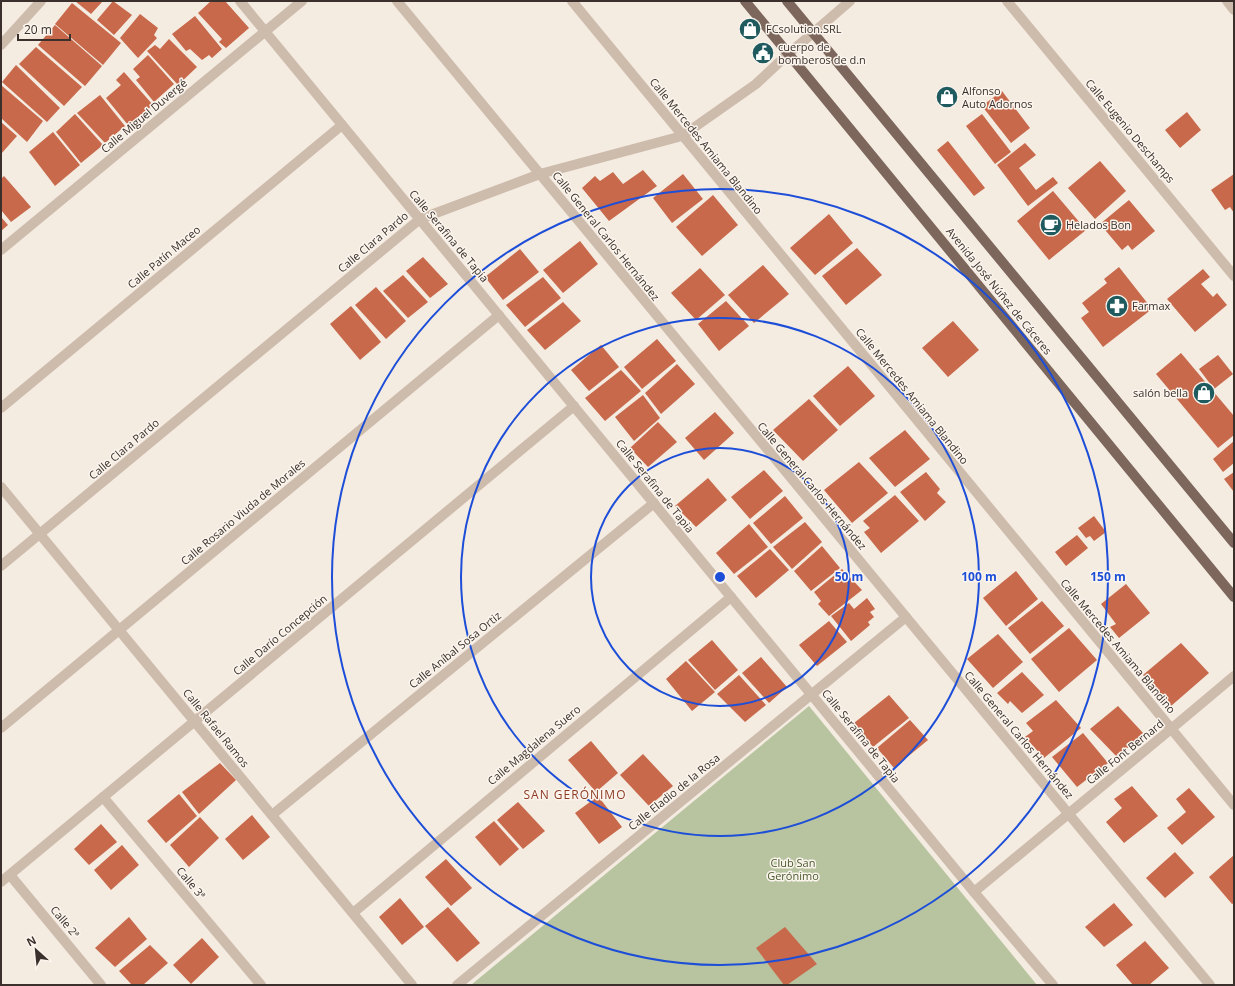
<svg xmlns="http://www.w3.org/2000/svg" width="1235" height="986" font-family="'Open Sans',sans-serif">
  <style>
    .green { fill: #b8c4a0 }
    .building { fill: #c8694b }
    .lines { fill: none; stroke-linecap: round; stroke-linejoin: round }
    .minor { stroke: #cdbbac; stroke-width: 10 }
    .tertiary { stroke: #cdbbac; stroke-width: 10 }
    .primary { stroke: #7d675c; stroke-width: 10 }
    .ring { fill: none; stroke: #1d4ed8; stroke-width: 2 }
    .labels { text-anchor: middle; stroke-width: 3; stroke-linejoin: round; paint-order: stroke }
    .poi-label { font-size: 11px; fill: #3b302b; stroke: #fbf5ee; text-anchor: start }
    .street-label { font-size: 11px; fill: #3b302b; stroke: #fbf5ee }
    .park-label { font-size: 11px; fill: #4a5a2e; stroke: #fbf5ee }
    .neighbourhood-label { font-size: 12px; letter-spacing: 1px; fill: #8c3b22; stroke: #fbf5ee }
    .centre { fill: #1d4ed8; stroke: #fbf5ee; stroke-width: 2 }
    .ring-label { font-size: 12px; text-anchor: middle; font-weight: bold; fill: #1d4ed8; stroke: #fbf5ee; stroke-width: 3; stroke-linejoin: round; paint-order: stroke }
  </style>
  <rect width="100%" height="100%" fill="#f4ebe1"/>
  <path class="green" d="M809,706L1037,985H471Z"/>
  <g class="building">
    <path d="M75,1H103L91,14Z"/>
    <path d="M113,1L132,15L114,35L97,20Z"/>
    <path d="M211,1H225L249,28L226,48L219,42L222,39L198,13Z"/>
    <path d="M72,3L121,43L103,65L55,24Z"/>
    <path d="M140,14L158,28L154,35L157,38L138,58L120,38Z"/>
    <path d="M195,16L222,49L212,58L209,55L202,60L190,49L186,51L172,34Z"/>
    <path d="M55,25L102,66L85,86L38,45Z"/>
    <path d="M169,39L197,67L178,85L147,51L155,45L160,49Z"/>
    <path d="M36,47L82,87L64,106L19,64Z"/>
    <path d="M148,55L174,84L154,102L136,80L140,77L133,69Z"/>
    <path d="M16,65L60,108L47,122L2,82Z"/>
    <path d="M124,72L153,105L128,125L106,98L121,85L116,80Z"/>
    <path d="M1,85L43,121L27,142L1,118Z"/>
    <path d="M1002,91L1030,128L1011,143L982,106Z"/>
    <path d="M100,95L125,126L105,143L77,113Z"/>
    <path d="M1187,112L1201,130L1180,148L1165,130Z"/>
    <path d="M75,114L103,145L81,163L56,132Z"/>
    <path d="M982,114L1011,152L995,164L966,126Z"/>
    <path d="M1,122L17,136L1,154Z"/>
    <path d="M53,132L80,165L55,186L29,152Z"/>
    <path d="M948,141L985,188L974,196L937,150Z"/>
    <path d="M1025,143L1036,155L1019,168L1036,190L1053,177L1058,183L1028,206L997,165Z"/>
    <path d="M1100,161L1126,191L1095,219L1068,188Z"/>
    <path d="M643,170L657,186L609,221L582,188L595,176L600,181L613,172L623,184Z"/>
    <path d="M683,174L703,199L672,223L653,198Z"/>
    <path d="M1234,174V213L1230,207L1225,210L1211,190Z"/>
    <path d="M4,176L31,207L11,222L1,210V179Z"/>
    <path d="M1053,191L1086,230L1049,260L1017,221Z"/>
    <path d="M713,195L738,225L702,256L676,227Z"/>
    <path d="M1129,200L1155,231L1132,250L1128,245L1122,250L1100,224Z"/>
    <path d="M829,214L853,243L815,275L790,248Z"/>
    <path d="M1,217L8,225L1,231Z"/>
    <path d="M580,241L598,264L563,293L543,270Z"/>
    <path d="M857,248L882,275L846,305L822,276Z"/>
    <path d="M520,249L539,272L503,300L485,277Z"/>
    <path d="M423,257L448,284L430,298L406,271Z"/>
    <path d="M763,265L789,294L754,323L728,295Z"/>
    <path d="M1119,267L1152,309L1103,347L1081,318L1089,312L1082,303L1107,283L1104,279Z"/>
    <path d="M700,268L725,295L696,320L671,293Z"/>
    <path d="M1203,269L1210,277L1201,284L1213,297L1217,293L1227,305L1195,332L1167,299Z"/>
    <path d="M403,275L428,302L408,318L383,291Z"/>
    <path d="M543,277L561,298L525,327L506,305Z"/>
    <path d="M376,287L406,321L386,339L355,305Z"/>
    <path d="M726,301L749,326L719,351L698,324Z"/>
    <path d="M563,302L581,321L545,350L527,330Z"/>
    <path d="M351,306L381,342L360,360L330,324Z"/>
    <path d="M953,321L979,350L948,377L922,348Z"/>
    <path d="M657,339L676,361L642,389L624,367Z"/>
    <path d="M601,345L619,367L589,391L571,370Z"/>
    <path d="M1181,353L1234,416V435L1218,448L1156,374Z"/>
    <path d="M1218,355L1233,374L1214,389L1199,369Z"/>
    <path d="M677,364L695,384L661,414L645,393Z"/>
    <path d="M848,366L875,396L840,426L813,396Z"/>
    <path d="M621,370L641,391L605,421L585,398Z"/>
    <path d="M643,395L660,418L634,441L615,417Z"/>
    <path d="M809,399L838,430L803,461L773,430Z"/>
    <path d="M715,412L734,433L704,460L685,438Z"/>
    <path d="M658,422L677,442L648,467L630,448Z"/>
    <path d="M905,430L930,459L895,487L869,458Z"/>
    <path d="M1234,441V463L1223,472L1213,459Z"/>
    <path d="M859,462L888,493L852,523L824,490Z"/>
    <path d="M764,470L783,491L750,519L731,497Z"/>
    <path d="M926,472L940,489L937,493L946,502L925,521L900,492Z"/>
    <path d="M1234,472V492L1224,479Z"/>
    <path d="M708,478L727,500L696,527L675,506Z"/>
    <path d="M895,495L919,521L881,553L864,532L870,528L863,521Z"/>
    <path d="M785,496L803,518L771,544L753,523Z"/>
    <path d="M1094,516L1106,532L1094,541L1090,536L1086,538L1078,528Z"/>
    <path d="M805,522L822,542L792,569L773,547Z"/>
    <path d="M749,524L768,547L734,574L716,553Z"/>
    <path d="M1077,535L1088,548L1066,566L1055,552Z"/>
    <path d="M822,546L840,568L811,591L794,571Z"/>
    <path d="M770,549L789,570L756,598L737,576Z"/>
    <path d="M842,569L862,590L829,616L818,604L821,601L814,592Z"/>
    <path d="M1016,571L1038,599L1006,626L983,598Z"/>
    <path d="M1126,584L1150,613L1119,638L1110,627L1116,624L1101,604Z"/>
    <path d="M867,598L875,609L870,612L874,617L868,622L870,625L851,641L831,616L849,603L854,609Z"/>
    <path d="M1042,601L1064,626L1030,654L1008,628Z"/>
    <path d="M829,621L847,642L817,666L799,645Z"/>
    <path d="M1069,628L1097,660L1059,692L1031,659Z"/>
    <path d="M998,634L1023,662L993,688L967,659Z"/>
    <path d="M712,640L738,670L715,690L688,660Z"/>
    <path d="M1181,643L1209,673L1171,706L1143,675Z"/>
    <path d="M761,657L787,687L769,703L742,673Z"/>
    <path d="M686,661L715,692L692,711L666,679Z"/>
    <path d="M1022,672L1044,695L1022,713L1010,701L1008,704L997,693Z"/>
    <path d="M739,675L766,705L745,722L717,694Z"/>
    <path d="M889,695L909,718L873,747L854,723Z"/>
    <path d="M1056,700L1081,728L1044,758L1025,737L1033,731L1026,723Z"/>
    <path d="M1118,706L1144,734L1117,757L1090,729Z"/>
    <path d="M910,720L928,740L894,768L877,748Z"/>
    <path d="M1083,733L1108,763L1077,787L1052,757Z"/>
    <path d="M591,741L618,773L596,792L568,760Z"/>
    <path d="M643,754L673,786L649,806L620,775Z"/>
    <path d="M220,763L236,780L199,814L182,792Z"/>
    <path d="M1132,786L1158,816L1124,843L1106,822L1122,808L1114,799Z"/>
    <path d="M1189,788L1215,817L1182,845L1167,828L1186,812L1176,799Z"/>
    <path d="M179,794L197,816L166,843L147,821Z"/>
    <path d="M598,796L622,827L599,844L575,813Z"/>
    <path d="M518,802L545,831L523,849L497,820Z"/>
    <path d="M252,815L270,837L243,860L225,839Z"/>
    <path d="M200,817L219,838L189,867L170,845Z"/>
    <path d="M494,821L519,849L500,866L475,837Z"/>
    <path d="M101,824L117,842L89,865L74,849Z"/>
    <path d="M122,845L139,865L111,890L94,870Z"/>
    <path d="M1175,852L1194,873L1165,898L1146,878Z"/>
    <path d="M1234,855V903L1232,904L1209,877Z"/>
    <path d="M446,859L472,888L451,906L425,877Z"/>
    <path d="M400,898L424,927L402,945L379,917Z"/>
    <path d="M1114,903L1133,925L1104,947L1085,927Z"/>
    <path d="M448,907L480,943L457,962L425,926Z"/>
    <path d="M129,917L147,939L115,967L95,948Z"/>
    <path d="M785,927L817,964L787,985H784L756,948Z"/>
    <path d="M202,938L219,957L191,984L173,965Z"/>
    <path d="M1145,941L1169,968L1149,985H1133L1116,965Z"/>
    <path d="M150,945L168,963L143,985H132L119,971Z"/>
  </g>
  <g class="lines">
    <g class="minor">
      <path d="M240,1L974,892L1053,985"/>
      <path d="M397,1L1210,985"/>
      <path d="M572,1L1234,805"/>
      <path d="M1007,1L1234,276"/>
      <path d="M1227,1L1234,10"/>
      <path d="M1,45L41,1"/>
      <path d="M1,250L302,1"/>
      <path d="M1,408L342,125"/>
      <path d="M1,487L412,985"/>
      <path d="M1,566L420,219L540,174L682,136L756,84L788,54L813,33"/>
      <path d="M1,728L499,315"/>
      <path d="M103,797L261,985"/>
      <path d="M272,815L654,503"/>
      <path d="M10,875L101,985"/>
      <path d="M1,882L574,406"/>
      <path d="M974,892L1171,729L1234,676"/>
      <path d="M353,913L731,597"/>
      <path d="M457,985L906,617"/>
    </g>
    <path class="tertiary" d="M813,33L850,1"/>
    <g class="primary">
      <path d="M745,1L1234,597"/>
      <path d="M787,1L1234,543"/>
    </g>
  </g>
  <g class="ring">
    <circle cx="720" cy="577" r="129"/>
    <circle cx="720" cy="577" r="259"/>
    <circle cx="720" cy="577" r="388"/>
  </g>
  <defs>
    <g id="shop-disc" transform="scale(1.15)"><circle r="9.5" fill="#1f5a5e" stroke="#fbf5ee"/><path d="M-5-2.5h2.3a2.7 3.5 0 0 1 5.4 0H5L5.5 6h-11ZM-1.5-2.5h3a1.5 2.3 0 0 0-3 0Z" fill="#fff"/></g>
    <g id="civic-disc" transform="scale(1.15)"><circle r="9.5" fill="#1f5a5e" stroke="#fbf5ee"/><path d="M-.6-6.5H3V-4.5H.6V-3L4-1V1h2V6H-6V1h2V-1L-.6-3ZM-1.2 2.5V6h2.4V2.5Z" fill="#fff"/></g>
    <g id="cafe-disc" transform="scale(1.15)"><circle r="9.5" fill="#1f5a5e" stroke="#fbf5ee"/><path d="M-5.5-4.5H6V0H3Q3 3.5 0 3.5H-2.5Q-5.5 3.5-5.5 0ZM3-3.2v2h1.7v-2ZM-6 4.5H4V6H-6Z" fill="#fff"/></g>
    <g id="pharmacy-disc" transform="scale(1.15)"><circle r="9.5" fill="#1f5a5e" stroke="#fbf5ee"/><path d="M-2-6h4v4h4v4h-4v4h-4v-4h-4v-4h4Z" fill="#fff"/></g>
  </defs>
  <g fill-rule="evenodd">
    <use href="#shop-disc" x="750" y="29"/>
    <use href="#civic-disc" x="763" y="53"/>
    <use href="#shop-disc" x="947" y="97"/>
    <use href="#cafe-disc" x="1051" y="225"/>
    <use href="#pharmacy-disc" x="1117" y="306"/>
    <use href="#shop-disc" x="1204" y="393"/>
  </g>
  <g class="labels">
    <g class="poi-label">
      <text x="766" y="33">FCsolution.SRL</text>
      <text x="778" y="51">cuerpo de<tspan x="778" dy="13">bomberos de d.n</tspan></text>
      <text x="962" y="95">Alfonso<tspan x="962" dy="13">Auto Adornos</tspan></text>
      <text x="1066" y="229">Helados Bon</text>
      <text x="1132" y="310">Farmax</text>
      <text x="1188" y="397" text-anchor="end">salón bella</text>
    </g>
    <g class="street-label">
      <text transform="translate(144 116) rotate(-40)" y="4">Calle Miguel Duvergé</text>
      <text transform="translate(1130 131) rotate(50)" y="4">Calle Eugenio Deschamps</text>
      <text transform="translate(706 146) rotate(51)" y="4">Calle Mercedes Amiama Blandino</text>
      <text transform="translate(449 236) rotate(50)" y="4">Calle Serafina de Tapia</text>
      <text transform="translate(606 236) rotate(51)" y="4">Calle General Carlos Hernández</text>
      <text transform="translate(373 242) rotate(-40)" y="4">Calle Clara Pardo</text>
      <text transform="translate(164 257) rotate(-40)" y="4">Calle Patín Maceo</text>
      <text transform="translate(999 291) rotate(51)" y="4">Avenida José Núñez de Cáceres</text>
      <text transform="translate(912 396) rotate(51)" y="4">Calle Mercedes Amiama Blandino</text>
      <text transform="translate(124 449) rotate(-40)" y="4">Calle Clara Pardo</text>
      <text transform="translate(655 486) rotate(51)" y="4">Calle Serafina de Tapia</text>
      <text transform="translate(812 486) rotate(50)" y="4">Calle General Carlos Hernández</text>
      <text transform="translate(243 512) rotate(-40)" y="4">Calle Rosario Viuda de Morales</text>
      <text transform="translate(280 635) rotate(-40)" y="4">Calle Darío Concepción</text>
      <text transform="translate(1118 646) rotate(50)" y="4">Calle Mercedes Amiama Blandino</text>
      <text transform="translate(455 650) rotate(-39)" y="4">Calle Aníbal Sosa Ortiz</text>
      <text transform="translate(216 728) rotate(51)" y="4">Calle Rafael Ramos</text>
      <text transform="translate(1019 735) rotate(50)" y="4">Calle General Carlos Hernández</text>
      <text transform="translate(861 736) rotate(51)" y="4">Calle Serafina de Tapia</text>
      <text transform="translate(534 745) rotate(-40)" y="4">Calle Magdalena Suero</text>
      <text transform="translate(1125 752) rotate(-39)" y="4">Calle Font Bernard</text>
      <text transform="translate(674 792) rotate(-39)" y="4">Calle Eladio de la Rosa</text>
      <text transform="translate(191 883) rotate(50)" y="4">Calle 3ª</text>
      <text transform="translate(65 922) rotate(50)" y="4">Calle 2ª</text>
    </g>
    <g class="park-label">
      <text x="793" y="867">Club San<tspan x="793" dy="13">Gerónimo</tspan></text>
    </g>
    <g class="neighbourhood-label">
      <text x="575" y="799">SAN GERÓNIMO</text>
    </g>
  </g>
  <circle cx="720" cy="577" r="6" class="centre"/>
  <g class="ring-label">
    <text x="849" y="581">50 m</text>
    <text x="979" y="581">100 m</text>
    <text x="1108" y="581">150 m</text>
  </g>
  <rect width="1235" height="986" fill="none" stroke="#3b302b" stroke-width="4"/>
  <g transform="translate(36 950) rotate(333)" stroke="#fbf5ee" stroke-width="3" paint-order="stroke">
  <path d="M0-3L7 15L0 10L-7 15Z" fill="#3b302b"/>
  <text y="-6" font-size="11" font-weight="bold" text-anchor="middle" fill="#3b302b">N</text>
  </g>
  <path d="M18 34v6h52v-6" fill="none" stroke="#3b302b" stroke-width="2"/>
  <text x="24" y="34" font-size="12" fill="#3b302b" stroke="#fbf5ee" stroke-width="3" paint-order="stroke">20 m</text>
</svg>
